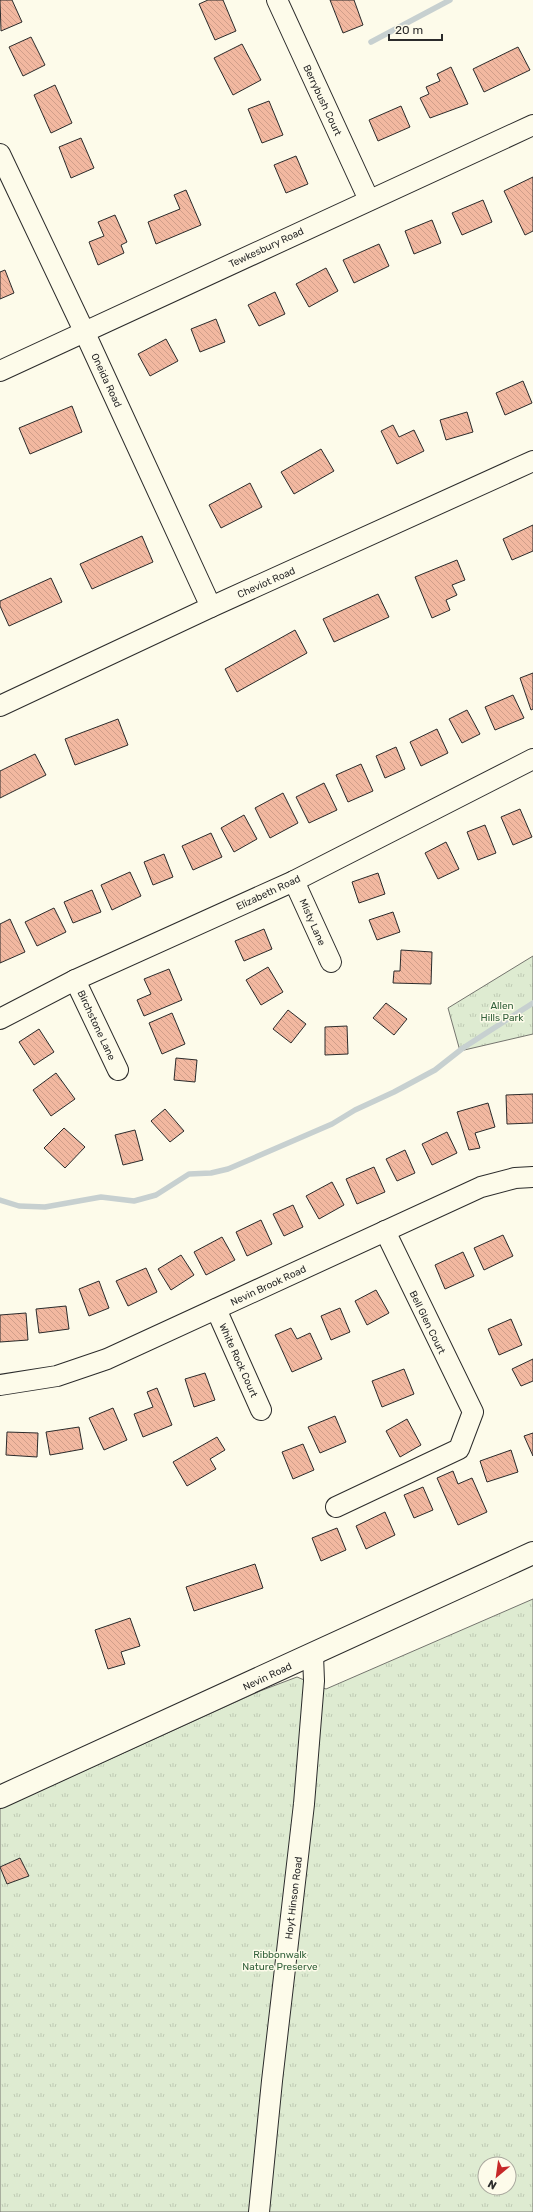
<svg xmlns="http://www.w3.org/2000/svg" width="533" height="2212" font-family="Rubik,sans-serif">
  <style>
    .park { fill: url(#park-tufts); stroke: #74746e; fill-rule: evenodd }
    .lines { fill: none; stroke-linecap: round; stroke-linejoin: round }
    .stream { stroke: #c7d0d0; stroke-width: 5.5 }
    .building { fill: url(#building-back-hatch); stroke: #2b2b2b }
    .minor-casing { stroke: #2b2b2b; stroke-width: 22 }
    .major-casing { stroke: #2b2b2b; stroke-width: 24 }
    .minor { stroke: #fdfbea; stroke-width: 20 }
    .major { stroke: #fdfbea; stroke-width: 22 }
    .labels { text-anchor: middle; stroke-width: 3; stroke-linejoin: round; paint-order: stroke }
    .street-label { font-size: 10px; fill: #2b2b2b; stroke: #fdfbea }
    .park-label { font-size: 10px; fill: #34623c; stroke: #fdfbea }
  </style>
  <defs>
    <pattern id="park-tufts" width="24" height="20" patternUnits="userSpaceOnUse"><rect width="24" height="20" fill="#deebd1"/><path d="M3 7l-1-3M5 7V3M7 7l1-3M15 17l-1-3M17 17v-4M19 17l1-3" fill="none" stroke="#bfcab4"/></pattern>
    <pattern id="building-back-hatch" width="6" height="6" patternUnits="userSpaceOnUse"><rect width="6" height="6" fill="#f2b8a0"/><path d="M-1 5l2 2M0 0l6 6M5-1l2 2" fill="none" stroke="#d09e8a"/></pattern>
  </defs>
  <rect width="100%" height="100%" fill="#fdfbea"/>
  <g class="park">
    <path d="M533,956V1034L460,1051L448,1008Z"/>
    <path d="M533,1599V2212H0V1809L260,1691L297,1677L326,1689ZM485,2164H509V2188H485Z"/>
  </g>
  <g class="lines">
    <g class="stream">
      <path d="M371,42L450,0"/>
      <path d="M0,1200L19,1206L45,1207L101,1197L134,1201L156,1195L189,1174L211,1173L228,1169L332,1124L355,1110L394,1092L435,1070L463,1048L533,1003"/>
    </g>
  </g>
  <g class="building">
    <path d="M0,0H12L22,22L1,31Z"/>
    <path d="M208,0H223L236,31L215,40L199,4Z"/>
    <path d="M330,0H354L363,25L343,33Z"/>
    <path d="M31,37L45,65L23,76L9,47Z"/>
    <path d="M242,44L261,80L233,95L214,58Z"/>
    <path d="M518,47L530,70L484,92L473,69Z"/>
    <path d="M451,67L468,104L430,118L420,98L429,94L426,87L440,81L437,74Z"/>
    <path d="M55,85L72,123L51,133L34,95Z"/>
    <path d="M269,101L283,135L262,143L248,109Z"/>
    <path d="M401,106L410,127L378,141L369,120Z"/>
    <path d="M81,138L94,168L71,178L59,147Z"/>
    <path d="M296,156L308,184L286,193L274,165Z"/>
    <path d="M533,177V231L525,235L504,191Z"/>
    <path d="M186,190L201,225L156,244L148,222L180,209L174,195Z"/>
    <path d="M483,200L492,222L462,235L452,213Z"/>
    <path d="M115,215L127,242L121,245L124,253L98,265L89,242L104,236L98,222Z"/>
    <path d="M432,220L441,243L414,254L405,231Z"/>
    <path d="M379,244L389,266L354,283L343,260Z"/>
    <path d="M326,268L338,291L309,307L296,284Z"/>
    <path d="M5,270L14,293L0,299V272Z"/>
    <path d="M275,292L285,314L259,326L248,305Z"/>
    <path d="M216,319L225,342L200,352L191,329Z"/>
    <path d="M166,339L178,361L150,376L138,354Z"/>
    <path d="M523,381L532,403L505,415L496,393Z"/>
    <path d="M72,406L82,432L30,454L19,428Z"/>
    <path d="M467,412L473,432L446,440L440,420Z"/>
    <path d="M393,425L399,437L414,430L424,451L397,464L381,431Z"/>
    <path d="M321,449L334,471L294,494L281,472Z"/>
    <path d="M250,483L262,507L221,528L209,505Z"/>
    <path d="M533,525V551L512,560L503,539Z"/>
    <path d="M142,536L153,562L92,589L80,564Z"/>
    <path d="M457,560L465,580L452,585L457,595L446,600L450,610L432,618L415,577Z"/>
    <path d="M51,578L62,602L9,626L0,606V601Z"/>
    <path d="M378,594L389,617L334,642L323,619Z"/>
    <path d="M295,630L307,653L237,692L225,669Z"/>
    <path d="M533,673V709L531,710L520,678Z"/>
    <path d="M513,695L524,718L495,730L485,707Z"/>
    <path d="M467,710L480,734L462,743L449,719Z"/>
    <path d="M118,719L128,745L75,765L65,739Z"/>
    <path d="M437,729L448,753L421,766L410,742Z"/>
    <path d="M396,747L405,769L385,778L376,756Z"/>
    <path d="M35,754L46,775L0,798V771Z"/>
    <path d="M361,764L373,791L348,802L336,775Z"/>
    <path d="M324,783L337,810L309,823L296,797Z"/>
    <path d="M283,793L298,823L270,838L255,808Z"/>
    <path d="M520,809L532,837L513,845L501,817Z"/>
    <path d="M244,815L257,839L234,852L221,828Z"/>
    <path d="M485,825L496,853L478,860L467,832Z"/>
    <path d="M211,833L222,857L193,870L182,846Z"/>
    <path d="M446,842L459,869L438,879L425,853Z"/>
    <path d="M164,854L173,877L153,885L144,862Z"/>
    <path d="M130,872L141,896L112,910L101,885Z"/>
    <path d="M378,873L385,894L359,903L352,882Z"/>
    <path d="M92,890L101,912L73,923L64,902Z"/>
    <path d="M54,908L66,932L37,946L25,922Z"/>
    <path d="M393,912L400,932L377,940L369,920Z"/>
    <path d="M10,919L25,952L0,963V924Z"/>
    <path d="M264,929L272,949L244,961L235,941Z"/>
    <path d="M401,950L432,952L431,984L393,983L394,971H400Z"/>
    <path d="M268,967L283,992L261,1005L246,980Z"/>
    <path d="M169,969L182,1000L144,1016L137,1000L151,994L144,979Z"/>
    <path d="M386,1003L407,1019L394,1035L373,1018Z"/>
    <path d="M288,1010L306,1024L291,1043L273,1029Z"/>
    <path d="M172,1013L185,1044L162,1054L149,1023Z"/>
    <path d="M347,1026L348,1054L325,1055V1027Z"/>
    <path d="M39,1029L54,1052L34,1065L19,1042Z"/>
    <path d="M176,1058L197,1060L195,1082L174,1080Z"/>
    <path d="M56,1073L75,1099L51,1116L33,1090Z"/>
    <path d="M533,1094V1123L507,1124L506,1095Z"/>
    <path d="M488,1103L495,1127L475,1133L480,1148L469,1150L457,1112Z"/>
    <path d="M165,1109L184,1131L170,1142L151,1121Z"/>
    <path d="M64,1128L85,1147L65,1168L44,1148Z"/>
    <path d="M135,1130L143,1160L123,1165L115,1135Z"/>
    <path d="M447,1132L457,1153L432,1165L422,1144Z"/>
    <path d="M405,1150L415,1173L397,1181L386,1159Z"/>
    <path d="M374,1167L385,1192L357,1204L346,1179Z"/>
    <path d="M332,1182L344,1205L319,1219L306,1196Z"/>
    <path d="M293,1205L303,1227L284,1236L273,1214Z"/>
    <path d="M261,1220L272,1244L247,1256L236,1232Z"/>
    <path d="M503,1235L513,1256L484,1270L474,1248Z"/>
    <path d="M222,1237L235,1260L206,1275L194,1252Z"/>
    <path d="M463,1252L474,1276L445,1289L435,1265Z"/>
    <path d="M181,1255L194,1275L171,1290L158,1269Z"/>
    <path d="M146,1268L157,1292L128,1306L116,1281Z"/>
    <path d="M99,1281L109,1308L89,1316L79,1289Z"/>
    <path d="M376,1290L389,1313L367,1325L355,1301Z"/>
    <path d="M66,1306L69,1329L39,1333L36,1309Z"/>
    <path d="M340,1308L350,1332L331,1340L321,1316Z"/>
    <path d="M26,1313L28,1340L0,1342V1315Z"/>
    <path d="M511,1319L522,1345L499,1355L488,1329Z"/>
    <path d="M291,1328L297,1339L310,1333L322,1359L292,1372L275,1335Z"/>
    <path d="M533,1359V1381L521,1386L512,1369Z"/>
    <path d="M404,1369L414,1394L382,1407L372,1381Z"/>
    <path d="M205,1373L215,1400L194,1407L185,1379Z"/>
    <path d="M157,1388L172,1425L143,1437L134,1414L153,1407L147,1392Z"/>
    <path d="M113,1408L127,1440L104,1450L89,1418Z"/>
    <path d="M335,1416L346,1442L320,1453L308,1427Z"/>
    <path d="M407,1419L421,1445L400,1457L386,1431Z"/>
    <path d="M79,1427L83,1449L50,1455L46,1432Z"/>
    <path d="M7,1432L38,1433L37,1457L6,1455Z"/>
    <path d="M533,1433V1456L524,1436Z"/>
    <path d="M217,1437L225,1450L210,1459L216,1469L187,1486L173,1462Z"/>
    <path d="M303,1444L314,1470L293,1479L282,1452Z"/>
    <path d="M511,1450L518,1472L487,1482L480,1461Z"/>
    <path d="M453,1471L458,1484L472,1478L487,1512L458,1525L437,1478Z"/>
    <path d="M423,1487L433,1510L414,1518L404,1495Z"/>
    <path d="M385,1512L395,1535L366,1549L356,1526Z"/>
    <path d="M337,1528L346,1550L321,1561L312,1538Z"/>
    <path d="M255,1564L263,1588L194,1611L186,1587Z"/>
    <path d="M130,1618L140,1646L121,1652L125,1664L108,1669L95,1630Z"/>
    <path d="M20,1858L29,1876L7,1884L0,1867Z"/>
  </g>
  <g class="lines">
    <g class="minor-casing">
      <g id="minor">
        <path d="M277,0L369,200"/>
        <path d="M0,154L84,331L211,607"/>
        <path d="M0,371L533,125"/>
        <path d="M0,706L211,607L533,461"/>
        <path d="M294,881L331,962"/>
        <path d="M75,980L118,1070"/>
        <path d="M0,1019L75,980L294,881L533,759"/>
        <path d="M216,1309L261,1410"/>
        <path d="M0,1385L57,1376L107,1359L481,1187L515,1178L533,1177"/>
        <path d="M336,1507L459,1449L473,1412L385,1231"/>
        <path d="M259,2212L272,2081L304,1804L314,1681L313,1655"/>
      </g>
    </g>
    <g class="major-casing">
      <path id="major" d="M0,1797L533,1553"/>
    </g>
    <use href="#minor" class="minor"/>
    <use href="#major" class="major"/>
  </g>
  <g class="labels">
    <g class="street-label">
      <text transform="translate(323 100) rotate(65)" y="4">Berrybush Court</text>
      <text transform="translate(266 247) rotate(-25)" y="4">Tewkesbury Road</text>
      <text transform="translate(107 380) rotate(65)" y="4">Oneida Road</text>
      <text transform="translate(266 582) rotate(-24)" y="4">Cheviot Road</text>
      <text transform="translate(268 892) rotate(-25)" y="4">Elizabeth Road</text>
      <text transform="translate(313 922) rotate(66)" y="4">Misty Lane</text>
      <text transform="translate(97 1025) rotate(65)" y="4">Birchstone Lane</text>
      <text transform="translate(268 1285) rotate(-25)" y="4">Nevin Brook Road</text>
      <text transform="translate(428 1322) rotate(64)" y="4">Bell Glen Court</text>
      <text transform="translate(239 1360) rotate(66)" y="4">White Rock Court</text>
      <text transform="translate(267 1676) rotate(-25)" y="4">Nevin Road</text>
      <text transform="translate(293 1898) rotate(-83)" y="4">Hoyt Hinson Road</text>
    </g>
    <g class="park-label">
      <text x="502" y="1009">Allen<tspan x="502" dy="12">Hills Park</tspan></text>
      <text x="280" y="1958">Ribbonwalk<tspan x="280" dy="12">Nature Preserve</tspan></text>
    </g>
  </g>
  <g transform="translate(497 2176) rotate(209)"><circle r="19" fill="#fdfbea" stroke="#a9a89e"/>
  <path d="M0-3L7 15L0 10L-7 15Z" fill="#c62828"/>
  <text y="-6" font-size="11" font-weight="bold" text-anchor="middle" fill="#2b2b2b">N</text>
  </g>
  <path d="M389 34v6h53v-6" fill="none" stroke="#2b2b2b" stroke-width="2"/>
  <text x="395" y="34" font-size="12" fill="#2b2b2b" stroke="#fdfbea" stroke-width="3" paint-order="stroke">20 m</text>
</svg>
